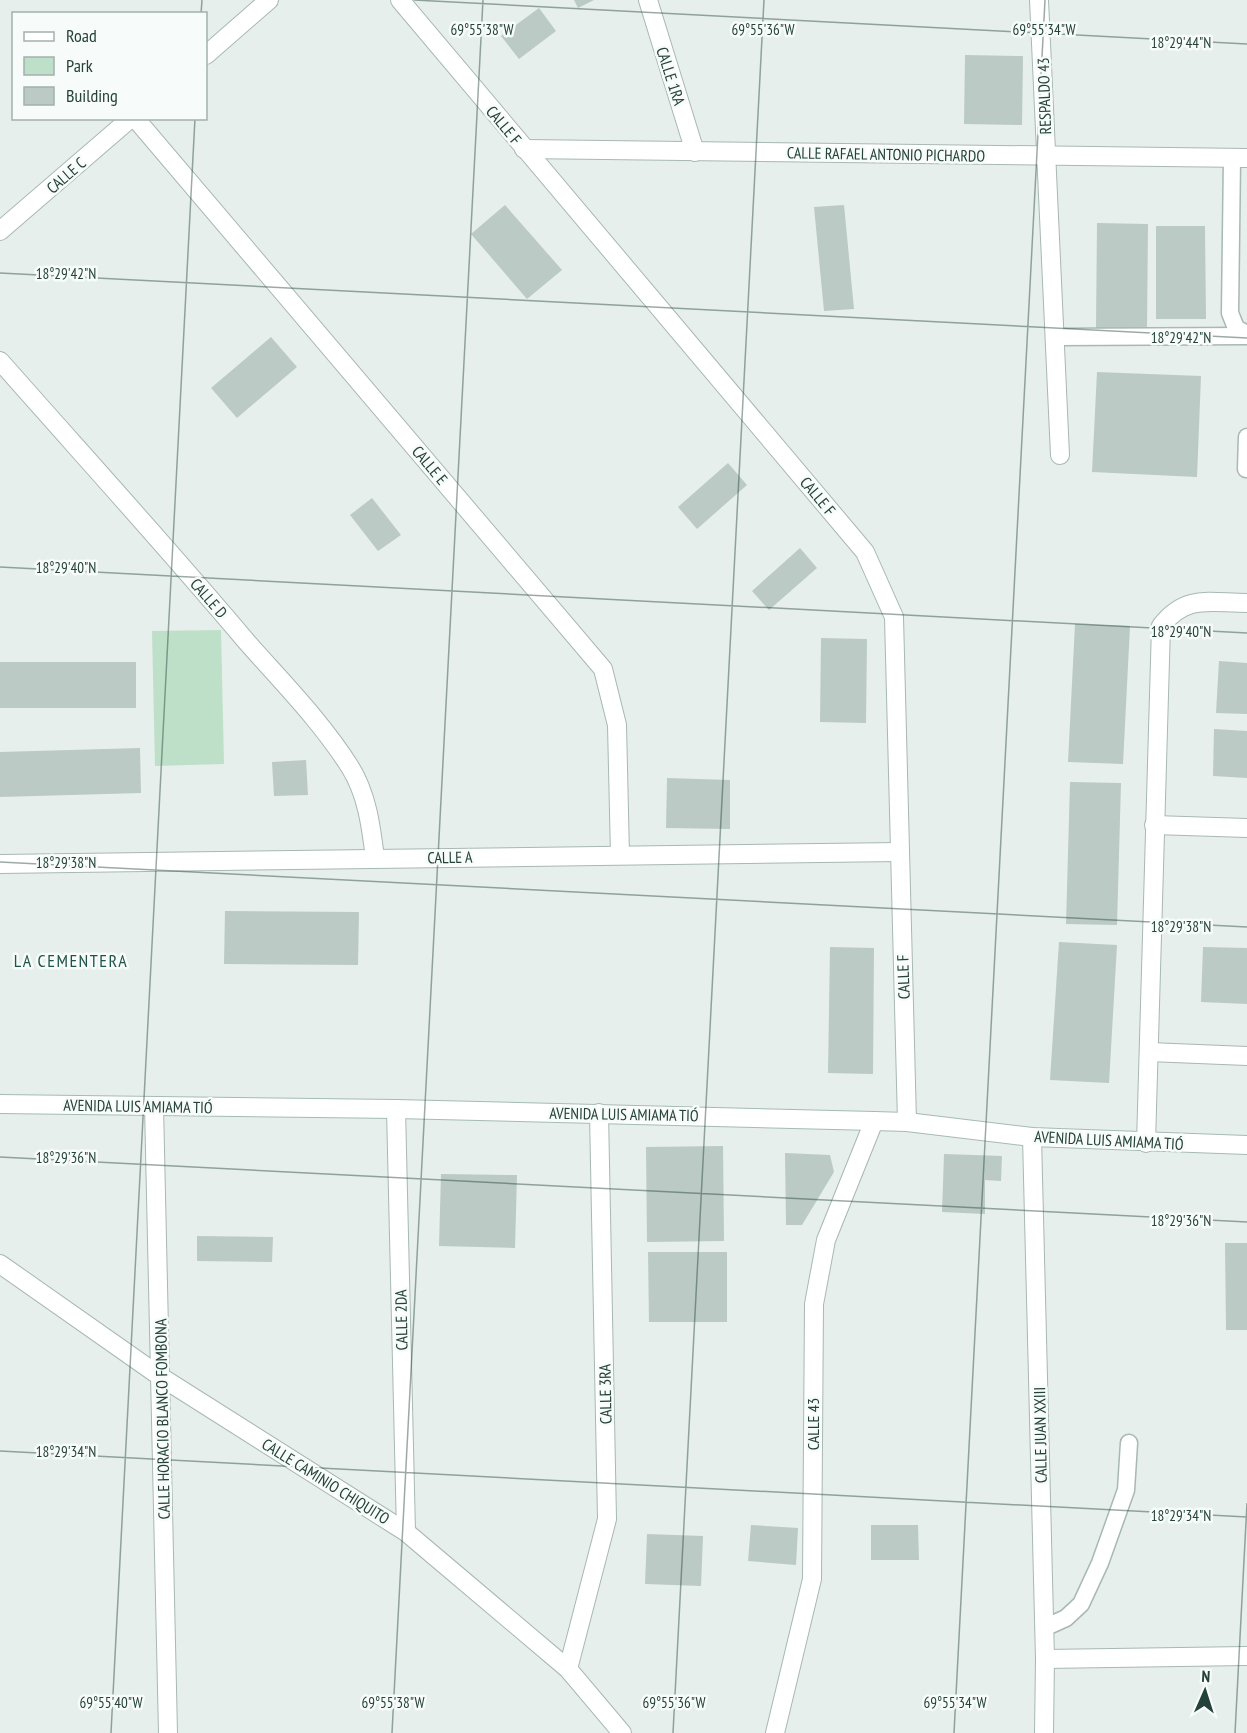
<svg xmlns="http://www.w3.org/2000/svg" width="1247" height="1733" font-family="'PT Sans Narrow',sans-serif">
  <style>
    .green { fill: #bfe0c8 }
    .building { fill: #bbcac4 }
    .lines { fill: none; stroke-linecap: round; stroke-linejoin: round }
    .lane-casing { stroke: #a8b8b2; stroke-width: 19 }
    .street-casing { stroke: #a8b8b2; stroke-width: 20 }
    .secondary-casing { stroke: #a4bbb3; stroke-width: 20 }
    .lane { stroke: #fff; stroke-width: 16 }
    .street { stroke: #fff; stroke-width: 18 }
    .secondary { stroke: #fff; stroke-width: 18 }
    .ticks { fill: none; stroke: #24423a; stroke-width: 1.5; stroke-opacity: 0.45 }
    .labels { text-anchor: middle; stroke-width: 5; stroke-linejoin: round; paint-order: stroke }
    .street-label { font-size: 16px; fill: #24423a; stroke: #f7fbf9 }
    .neighbourhood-label { font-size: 18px; letter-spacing: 1.5px; fill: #1f5548; stroke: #f7fbf9 }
    .ticks-label { font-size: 15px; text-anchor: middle; fill: #24423a; stroke: #f7fbf9; stroke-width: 5; stroke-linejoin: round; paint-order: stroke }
  </style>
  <rect width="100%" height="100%" fill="#e6efeb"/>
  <path class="green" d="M221,630L224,764L155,766L152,631Z"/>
  <g class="building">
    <path d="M574,0H594L578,8Z"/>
    <path d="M539,8L556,31L519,59L501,36Z"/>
    <path d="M965,55L1023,56L1022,125L964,124Z"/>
    <path d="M505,205L562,270L527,299L471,234Z"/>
    <path d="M844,205L854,309L824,311L814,207Z"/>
    <path d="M1097,223L1148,224L1147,329H1096Z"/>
    <path d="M1156,226H1205L1206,319H1156Z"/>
    <path d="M271,337L297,367L237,418L211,388Z"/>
    <path d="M1097,372L1201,376L1197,477L1092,472Z"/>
    <path d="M728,463L747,485L697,529L678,507Z"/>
    <path d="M372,498L401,535L378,551L350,515Z"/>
    <path d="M800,548L817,568L769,610L752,591Z"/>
    <path d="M1075,624L1130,626L1123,764L1068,762Z"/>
    <path d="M821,638L867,639L866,723L820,722Z"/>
    <path d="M1219,661L1247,663V714L1216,713Z"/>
    <rect x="0" y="662" width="136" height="46"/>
    <path d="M1214,729L1247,731V778L1213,776Z"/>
    <path d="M140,748L141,793L0,797V752Z"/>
    <path d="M306,760L308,795L274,796L272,762Z"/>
    <path d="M667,778L730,780V829L666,828Z"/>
    <path d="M1070,782L1121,783L1117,925L1066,924Z"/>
    <path d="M225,911L359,912L358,965L224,964Z"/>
    <path d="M1059,942L1117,945L1109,1083L1050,1080Z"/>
    <path d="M830,947L874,948L873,1074L828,1073Z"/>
    <path d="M1203,947L1247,948V1004L1201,1002Z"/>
    <path d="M723,1146L724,1241L647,1242L646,1147Z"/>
    <path d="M785,1153L830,1155L834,1172L802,1225H786Z"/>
    <path d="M944,1154L1002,1156L1001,1181L985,1180V1214L942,1212Z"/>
    <path d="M441,1174L517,1175L515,1248L439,1246Z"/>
    <path d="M197,1236L273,1237L272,1262L197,1261Z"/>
    <path d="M1225,1243H1247V1330H1226Z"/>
    <path d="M648,1252H727V1322H649Z"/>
    <path d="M751,1525L798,1528L796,1565L748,1561Z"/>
    <path d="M871,1525H918L919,1560H871Z"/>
    <path d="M647,1534L703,1536L701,1586L645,1584Z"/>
  </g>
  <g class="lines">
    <g class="lane-casing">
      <g id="lane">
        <path d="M1232,158L1230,313L1236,328L1247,334"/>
        <path d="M1056,337L1247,336"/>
        <path d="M1246,469L1247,437"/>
        <path d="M1044,1628L1066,1618L1081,1604L1100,1563L1126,1490L1129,1443"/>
      </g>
    </g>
    <g class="street-casing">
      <g id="street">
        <path d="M400,0L865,552L894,617L907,1122"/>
        <path d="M648,0L695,152"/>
        <path d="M1039,0L1060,455"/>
        <path d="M206,55L269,0"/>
        <path d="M135,118L603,669L617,725L620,855"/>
        <path d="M524,149L1247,158"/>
        <path d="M0,231L131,118"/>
        <path d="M0,361C82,454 166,546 246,641C281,681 321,721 350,767C367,794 371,826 375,858"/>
        <path d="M1154,825L1247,828"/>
        <path d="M0,864L899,852"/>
        <path d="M1149,1052L1247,1056"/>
        <path d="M154,1106L168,1733"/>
        <path d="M396,1109L406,1532"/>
        <path d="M1032,1137L1045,1659L1044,1733"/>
        <path d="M1146,1143L1161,626C1186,594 1209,603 1247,603"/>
        <path d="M0,1264L161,1377L406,1532L568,1669L622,1733"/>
        <path d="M1045,1659L1247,1656"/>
        <path d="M568,1669L607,1519L599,1113"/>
        <path d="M775,1733L812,1579L814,1304L826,1240L874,1121"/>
      </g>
    </g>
    <g class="secondary-casing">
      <path id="secondary" d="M0,1104L396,1109L874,1121L907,1122L1032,1137L1247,1145"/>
    </g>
    <use href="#lane" class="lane"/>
    <use href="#street" class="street"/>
    <use href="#secondary" class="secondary"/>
  </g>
  <path class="ticks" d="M414,0L1247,44M201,14L202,0M0,273L1247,338M0,567L1247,633M0,862L1247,927M0,1157L1247,1222M0,1451L1247,1517M111,1733L195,118M392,1733L483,0M673,1733L764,0M954,1733L1045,0M1235,1733L1247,1503"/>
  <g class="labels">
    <g class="street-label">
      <text transform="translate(671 76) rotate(72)" y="6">CALLE 1RA</text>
      <text transform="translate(1044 96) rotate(-92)" y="6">RESPALDO 43</text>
      <text transform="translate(504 125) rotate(50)" y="6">CALLE F</text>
      <text transform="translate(886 154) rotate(1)" y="6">CALLE RAFAEL ANTONIO PICHARDO</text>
      <text transform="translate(66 175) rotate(-41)" y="6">CALLE C</text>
      <text transform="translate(430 465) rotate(50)" y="6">CALLE E</text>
      <text transform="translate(818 496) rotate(50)" y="6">CALLE F</text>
      <text transform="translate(209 598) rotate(49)" y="6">CALLE D</text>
      <text transform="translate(450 857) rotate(-1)" y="6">CALLE A</text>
      <text transform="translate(903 977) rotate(-92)" y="6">CALLE F</text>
      <text transform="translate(138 1106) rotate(1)" y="6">AVENIDA LUIS AMIAMA TIÓ</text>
      <text transform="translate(624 1114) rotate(1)" y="6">AVENIDA LUIS AMIAMA TIÓ</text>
      <text transform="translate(1109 1140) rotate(3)" y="6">AVENIDA LUIS AMIAMA TIÓ</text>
      <text transform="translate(401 1320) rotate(-91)" y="6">CALLE 2DA</text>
      <text transform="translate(605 1394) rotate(-91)" y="6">CALLE 3RA</text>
      <text transform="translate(162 1419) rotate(-91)" y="6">CALLE HORACIO BLANCO FOMBONA</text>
      <text transform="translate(813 1424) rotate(-90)" y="6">CALLE 43</text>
      <text transform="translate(1040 1435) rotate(-91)" y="6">CALLE JUAN XXIII</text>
      <text transform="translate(326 1481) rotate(32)" y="6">CALLE CAMINIO CHIQUITO</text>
    </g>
    <g class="neighbourhood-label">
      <text x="71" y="967">LA CEMENTERA</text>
    </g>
  </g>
  <g class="ticks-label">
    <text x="482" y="35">69°55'38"W</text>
    <text x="763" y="35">69°55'36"W</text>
    <text x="1044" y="35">69°55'34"W</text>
    <text x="1181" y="48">18°29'44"N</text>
    <text x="66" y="279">18°29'42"N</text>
    <text x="1181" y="343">18°29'42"N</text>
    <text x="66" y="573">18°29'40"N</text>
    <text x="1181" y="637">18°29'40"N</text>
    <text x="66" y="868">18°29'38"N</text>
    <text x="1181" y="932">18°29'38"N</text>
    <text x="66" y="1163">18°29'36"N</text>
    <text x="1181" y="1226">18°29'36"N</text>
    <text x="66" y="1457">18°29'34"N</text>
    <text x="1181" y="1521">18°29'34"N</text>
    <text x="111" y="1708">69°55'40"W</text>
    <text x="393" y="1708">69°55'38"W</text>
    <text x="674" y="1708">69°55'36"W</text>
    <text x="955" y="1708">69°55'34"W</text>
  </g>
  <rect x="12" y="12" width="195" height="108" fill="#f7fbf9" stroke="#a3b1ad" stroke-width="1.5"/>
  <rect x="24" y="32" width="30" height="9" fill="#ffffff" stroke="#a3b1ad" stroke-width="1.5"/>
  <text x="66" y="42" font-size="18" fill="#24423a">Road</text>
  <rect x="24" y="57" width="30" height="18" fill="#bfe0c8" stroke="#a3b1ad" stroke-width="1.5"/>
  <text x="66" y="72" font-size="18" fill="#24423a">Park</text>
  <rect x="24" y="87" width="30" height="18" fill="#bbcac4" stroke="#a3b1ad" stroke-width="1.5"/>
  <text x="66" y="102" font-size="18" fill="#24423a">Building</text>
  <g transform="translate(1205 1691) rotate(3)" stroke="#f7fbf9" stroke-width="4.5" paint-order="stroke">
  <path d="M0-4.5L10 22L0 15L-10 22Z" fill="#24423a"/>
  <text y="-9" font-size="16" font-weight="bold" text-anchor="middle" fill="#24423a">N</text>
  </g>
</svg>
